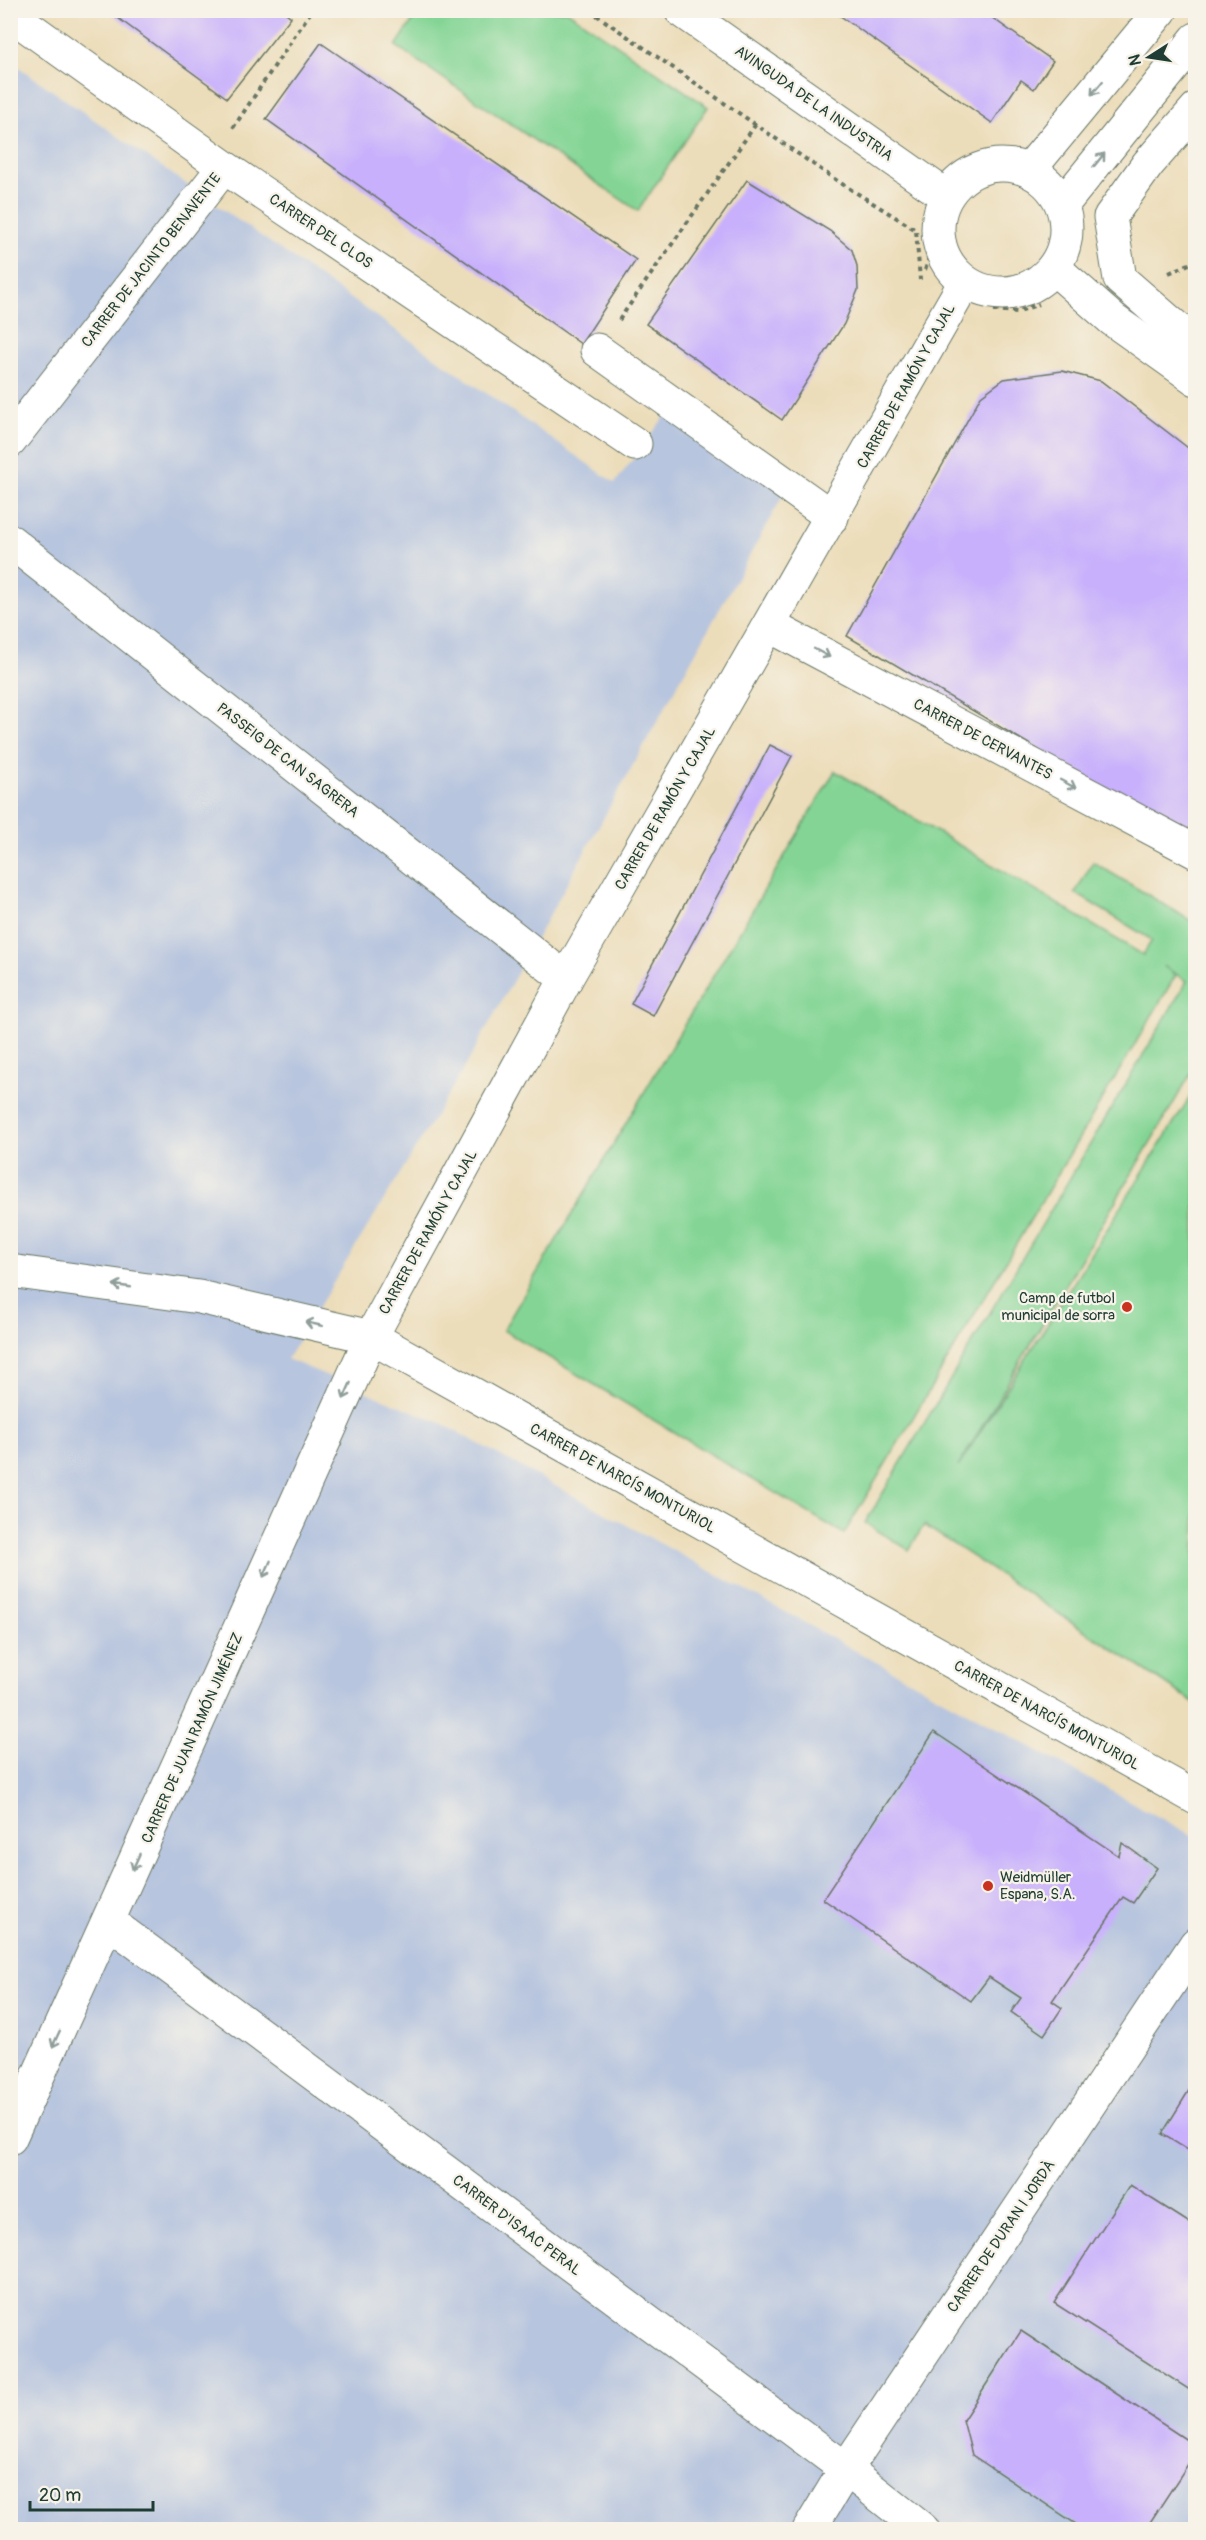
<svg xmlns="http://www.w3.org/2000/svg" width="1206" height="2540" font-family="Pangolin,sans-serif">
  <style>
    .industrial { fill: #b7c5de }
    .green { fill: #84d595; stroke: #528964; stroke-width: 1.5 }
    .building { fill: #c8b0fc }
    .lines { fill: none; stroke-linecap: round; stroke-linejoin: round }
    .minor-casing { stroke: #677563; stroke-width: 35 }
    .path { stroke: #677563; stroke-width: 4; stroke-dasharray: 4.5 4.5; stroke-linecap: butt }
    .minor { stroke: #fff; stroke-width: 33 }
    .oneway { stroke: #8f9e9a }
    .poi-dot { fill: #c8321e; stroke: #f7f3e8; stroke-width: 2 }
    .labels { text-anchor: middle; stroke-width: 4.5; stroke-linejoin: round; paint-order: stroke }
    .street-label { font-size: 15px; fill: #1f3d34; stroke: #f7f3e8 }
    .poi-label { font-size: 15px; fill: #1f3d34; stroke: #f7f3e8; text-anchor: end }
  </style>
  <rect width="100%" height="100%" fill="#f7f3e8"/>
  <filter id="ink" filterUnits="userSpaceOnUse"><feTurbulence type="fractalNoise" baseFrequency=".0167" numOctaves="2"/><feDisplacementMap in="SourceGraphic" scale="12" xChannelSelector="R" yChannelSelector="G"/><feConvolveMatrix kernelMatrix="1 2 1 2 8 2 1 2 1" color-interpolation-filters="sRGB"/></filter>
  <filter id="wash" filterUnits="userSpaceOnUse"><feTurbulence type="fractalNoise" baseFrequency=".008" numOctaves="4" result="noise"/><feDisplacementMap in="SourceGraphic" scale="24" xChannelSelector="R" yChannelSelector="G"/><feGaussianBlur stdDeviation="1.35" result="paint"/><feColorMatrix in="noise" values="0 0 0 0 0 0 0 0 0 0 0 0 0 0 0 0 0 1.4 0 .05"/><feComposite in="paint" operator="in"/></filter>
  <g filter="url(#wash)">
    <rect width="100%" height="100%" fill="#ecddba"/>
    <path class="industrial" d="M10,61L615,483L677,400L791,481L465,1067L287,1359L439,1422L1195,1837V2529H11Z"/>
    <g class="green">
      <path d="M419,11H567L708,107L638,211L396,46Z"/>
      <path d="M835,771L1143,955L1152,940L1075,893L1093,862L1195,923V1067L958,1467L1195,1089V1703L924,1525L909,1550L865,1523L1187,981L1163,966L1176,975L844,1534L503,1330Z"/>
    </g>
    <g id="blocks">
      <g class="building">
        <path d="M107,10H282L291,17L227,98Z"/>
        <path d="M832,10H981L1053,61L1034,89L1021,80L992,123Z"/>
        <path d="M321,43L636,260L581,344L266,119Z"/>
        <path d="M747,180L830,231L852,250L857,266L858,290L844,324L782,420L646,324Z"/>
        <path d="M1062,371L1101,381L1196,454V837L1189,839L847,636L981,396L1004,379Z"/>
        <path d="M770,745L792,756L653,1016L631,1004Z"/>
        <path d="M934,1732L1119,1856L1122,1843L1157,1868L1133,1903L1123,1897L1052,2001L1062,2008L1044,2035L1011,2012L1021,1998L989,1977L971,2001L823,1899Z"/>
        <path d="M1196,2079V2155L1162,2134Z"/>
        <path d="M1130,2185L1196,2227V2394L1054,2303Z"/>
        <path d="M1021,2331L1196,2446V2452L1145,2530H1085L972,2455L963,2420Z"/>
      </g>
    </g>
  </g>
  <g filter="url(#ink)">
    <use href="#blocks" fill-opacity="0" stroke="#677563" stroke-width="1.5"/>
    <g class="lines">
      <g class="minor-casing">
        <g id="minor">
          <path d="M681,10L946,196"/>
          <path d="M10,14L224,167L635,444"/>
          <path d="M1196,109L1148,164L1110,217L1120,279L1196,345"/>
          <circle cx="1002" cy="229" r="64"/>
          <path d="M1029,170L1161,10"/>
          <path d="M1062,205L1196,39"/>
          <path d="M1054,268L1113,320L1196,379"/>
          <path d="M597,350L832,517"/>
          <path d="M10,441L224,167"/>
          <path d="M10,541L566,979"/>
          <path d="M770,626L1196,852"/>
          <path d="M10,1271L199,1297L371,1337L1196,1798"/>
          <path d="M109,1922L846,2469L923,2530"/>
          <path d="M10,2138L371,1337L566,979L965,282"/>
          <path d="M809,2530L846,2469L1196,1944"/>
        </g>
      </g>
      <g class="path">
        <path d="M589,10L839,182L916,230L920,280"/>
        <path d="M233,128L312,10"/>
        <path d="M925,270L937,233"/>
        <path d="M1169,273L1196,261"/>
        <path d="M994,310L1017,312L1039,304"/>
        <path d="M619,320L756,124"/>
      </g>
      <use href="#minor" class="minor"/>
    </g>
    <defs><path id="oneway-shaft" d="M-6 0H5M1.5-3L5.5 0L1.5 3" fill="none" stroke-width="1.6" stroke-linecap="round" stroke-linejoin="round" transform="scale(1.5)"/></defs>
    <g class="oneway">
      <use href="#oneway-shaft" transform="translate(1097 88) rotate(130)"/>
      <use href="#oneway-shaft" transform="translate(1099 160) rotate(-51)"/>
      <use href="#oneway-shaft" transform="translate(822 653) rotate(28)"/>
      <use href="#oneway-shaft" transform="translate(1068 784) rotate(28)"/>
      <use href="#oneway-shaft" transform="translate(122 1286) rotate(-172)"/>
      <use href="#oneway-shaft" transform="translate(314 1324) rotate(-167)"/>
      <use href="#oneway-shaft" transform="translate(347 1391) rotate(114)"/>
      <use href="#oneway-shaft" transform="translate(267 1569) rotate(114)"/>
      <use href="#oneway-shaft" transform="translate(136 1862) rotate(114)"/>
      <use href="#oneway-shaft" transform="translate(56 2039) rotate(115)"/>
    </g>
  </g>
  <g class="poi-dot">
    <circle cx="1127" cy="1307" r="6"/>
    <circle cx="988" cy="1886" r="6"/>
  </g>
  <g class="labels">
    <g class="street-label">
      <text transform="translate(814 103) rotate(35)" y="5">AVINGUDA DE LA INDUSTRIA</text>
      <text transform="translate(321 231) rotate(34)" y="5">CARRER DEL CLOS</text>
      <text transform="translate(151 260) rotate(-52)" y="5">CARRER DE JACINTO BENAVENTE</text>
      <text transform="translate(906 386) rotate(-61)" y="5">CARRER DE RAMÓN Y CAJAL</text>
      <text transform="translate(983 739) rotate(28)" y="5">CARRER DE CERVANTES</text>
      <text transform="translate(288 760) rotate(38)" y="5">PASSEIG DE CAN SAGRERA</text>
      <text transform="translate(665 808) rotate(-60)" y="5">CARRER DE RAMÓN Y CAJAL</text>
      <text transform="translate(428 1232) rotate(-61)" y="5">CARRER DE RAMÓN Y CAJAL</text>
      <text transform="translate(623 1478) rotate(29)" y="5">CARRER DE NARCÍS MONTURIOL</text>
      <text transform="translate(1047 1715) rotate(29)" y="5">CARRER DE NARCÍS MONTURIOL</text>
      <text transform="translate(192 1738) rotate(-66)" y="5">CARRER DE JUAN RAMÓN JIMÉNEZ</text>
      <text transform="translate(517 2225) rotate(37)" y="5">CARRER D'ISAAC PERAL</text>
      <text transform="translate(1001 2236) rotate(-56)" y="5">CARRER DE DURAN I JORDÀ</text>
    </g>
    <g class="poi-label">
      <text x="1115" y="1303">Camp de futbol<tspan x="1115" dy="17">municipal de sorra</tspan></text>
      <text x="1000" y="1882" text-anchor="start">Weidmüller<tspan x="1000" dy="17">Espana, S.A.</tspan></text>
    </g>
  </g>
  <rect width="1206" height="2540" fill="none" stroke="#f7f3e8" stroke-width="36"/>
  <g transform="translate(1149 57) rotate(258)" stroke="#f7f3e8" stroke-width="4.5" paint-order="stroke">
  <path d="M0-4.5L10 22L0 15L-10 22Z" fill="#1f3d34"/>
  <text y="-9" font-size="16" font-weight="bold" text-anchor="middle" fill="#1f3d34">N</text>
  </g>
  <path d="M30 2501v9h123v-9" fill="none" stroke="#1f3d34" stroke-width="3"/>
  <text x="39" y="2501" font-size="18" fill="#1f3d34" stroke="#f7f3e8" stroke-width="4.5" paint-order="stroke">20 m</text>
</svg>
